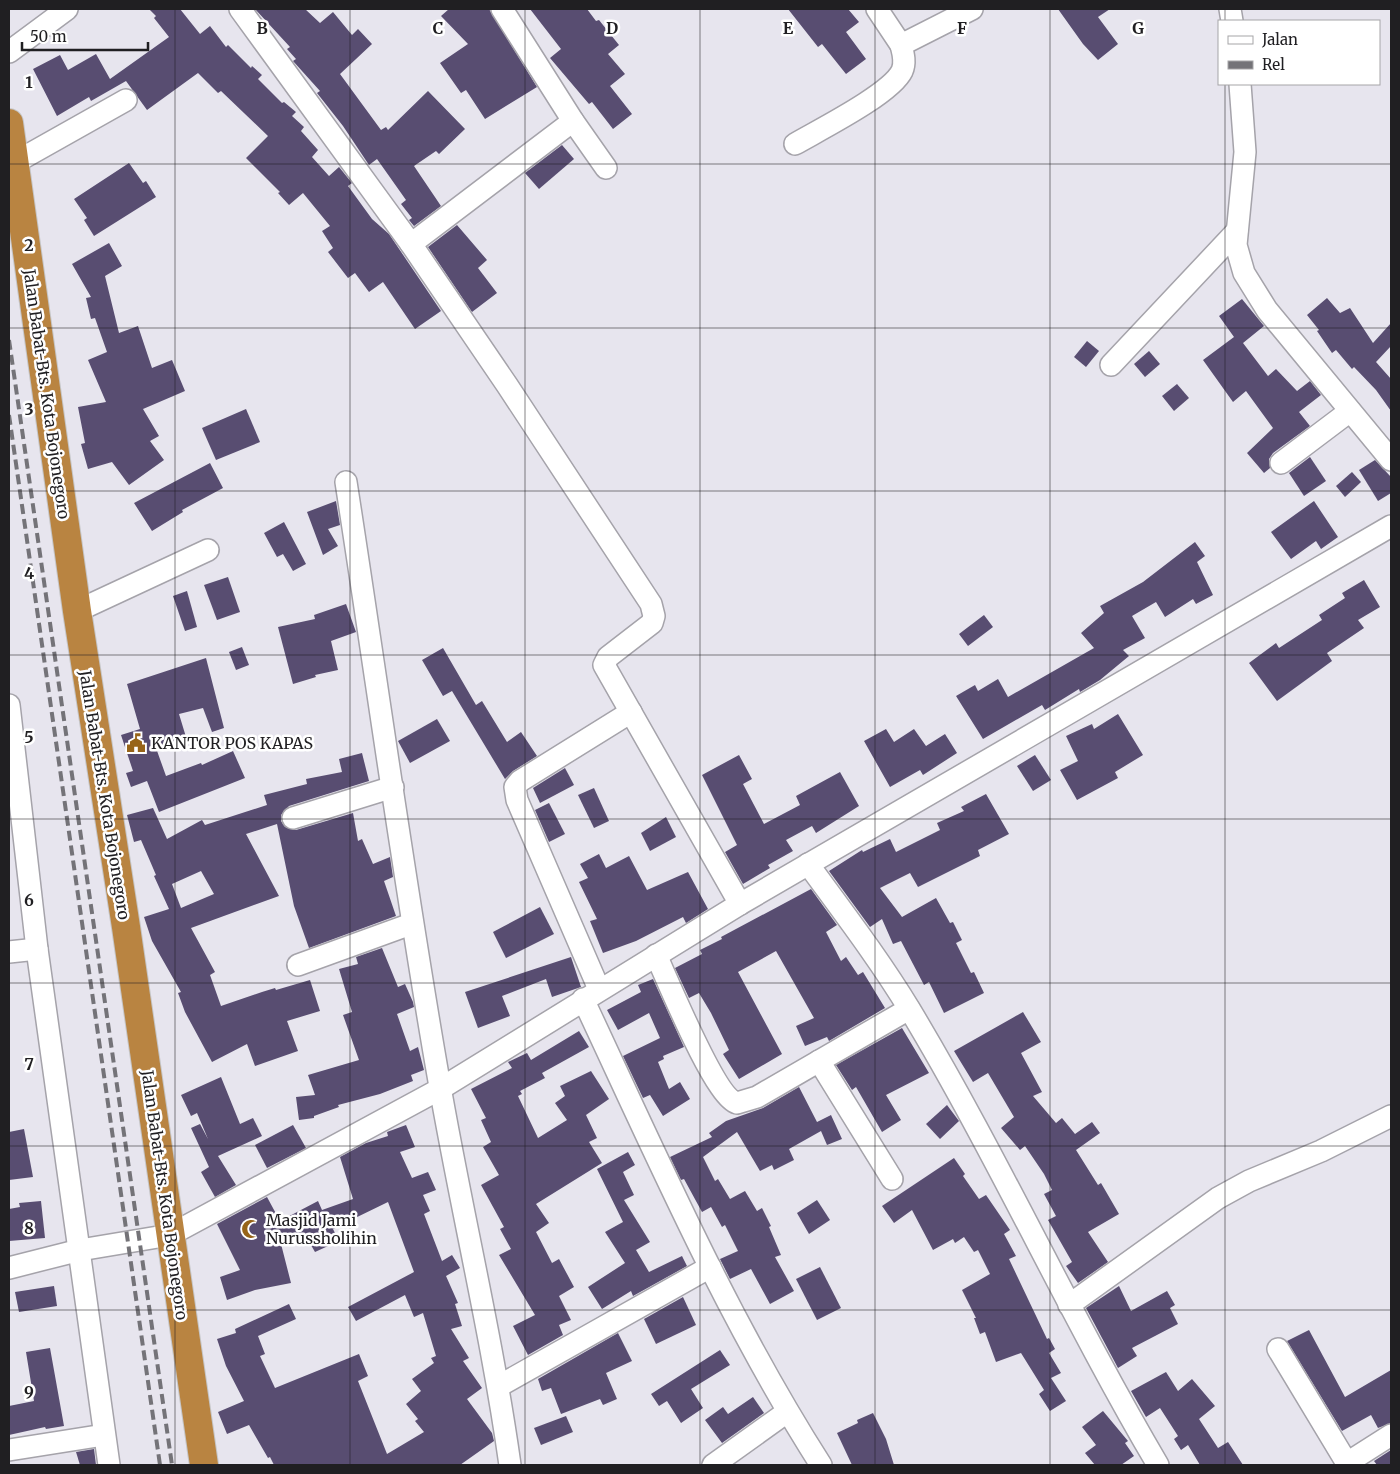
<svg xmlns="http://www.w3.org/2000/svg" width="1400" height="1474" font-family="Merriweather,serif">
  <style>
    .building { fill: #584d71; fill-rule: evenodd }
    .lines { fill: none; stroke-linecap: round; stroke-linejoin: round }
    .minor-casing { stroke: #a5a3aa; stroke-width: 24 }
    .highway-casing { stroke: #c5c5c6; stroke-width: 30 }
    .minor { stroke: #fff; stroke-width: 21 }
    .highway { stroke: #b98441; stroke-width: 28 }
    .rail { stroke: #747378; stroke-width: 4; stroke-dasharray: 10 5; stroke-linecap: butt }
    .grid { fill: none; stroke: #201f22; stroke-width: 1; stroke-opacity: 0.55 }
    .labels { text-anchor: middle; stroke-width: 5; stroke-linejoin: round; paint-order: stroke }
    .street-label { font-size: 16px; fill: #201f22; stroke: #fff }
    .poi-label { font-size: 16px; fill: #201f22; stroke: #fff; text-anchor: start }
    .grid-label { font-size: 16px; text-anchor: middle; font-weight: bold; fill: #201f22; stroke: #fff; stroke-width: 5; stroke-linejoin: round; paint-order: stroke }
  </style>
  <rect width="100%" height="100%" fill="#e7e5ee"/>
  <g class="building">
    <path d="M149,9H180L200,34L210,26L226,47L228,45L251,68L252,66L262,75L258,79L282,103L284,102L296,112L292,116L304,127L301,131L318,150L312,157L329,176L339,167L352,183L348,186L372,219L389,234L441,311L415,329L383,282L369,292L355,273L348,278L328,252L333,248L322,231L330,226L303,193L289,205L278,193L280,192L246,158L268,136L221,91L218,93L198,73L147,110L126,81L91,101L89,97L57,116L33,69L60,55L68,70L96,54L110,79L169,37L154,18L156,16Z"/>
    <path d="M255,9H305L320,23L333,12L352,35L358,29L372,44L340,74L381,130L386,127L388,130L428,91L465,129L439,154L436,151L414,166L441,206L414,226L409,220L412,218L401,204L406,200L377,159L369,165L343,126L317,93L320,91L293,61L296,59L287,49L290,47Z"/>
    <path d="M449,9H489L537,87L485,119L466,90L461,93L440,63L468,44L441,16Z"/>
    <path d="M530,9H587L596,21L599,20L619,45L608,54L625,74L610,86L632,114L613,129L592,102L589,104L550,58L561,49Z"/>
    <path d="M788,9H848L859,22L846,32L866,59L846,74L822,44L818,47Z"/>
    <path d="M1058,9H1110L1098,17L1118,44L1098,60L1083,44Z"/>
    <path d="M562,145L574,159L539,189L525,173Z"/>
    <path d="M129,163L143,183L146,181L156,197L94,236L84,220L87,218L74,199Z"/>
    <path d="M457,225L487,260L478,268L497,293L472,312L428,247Z"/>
    <path d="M109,243L122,266L105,276L119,333L138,326L152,368L172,360L185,391L143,409L159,436L150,441L164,460L129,485L112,462L88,469L81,444L85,443L78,407L106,402L88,360L107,352L95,318L91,319L86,298L91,297L72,264Z"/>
    <path d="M1327,298L1340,313L1350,308L1373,343L1391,323V346L1376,362L1391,379V411L1376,390L1354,367L1352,369L1336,350L1332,353L1317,331L1319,330L1307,315Z"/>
    <path d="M1242,299L1264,326L1243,343L1268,376L1276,369L1297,391L1310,381L1321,395L1299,412L1310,426L1273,453L1269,459L1270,468L1264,473L1247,453L1273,428L1246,391L1233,402L1203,360L1234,337L1219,316Z"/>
    <path d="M1087,341L1099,351L1086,367L1074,357Z"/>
    <path d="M1149,351L1160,364L1145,377L1134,364Z"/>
    <path d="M1177,384L1189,398L1174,411L1162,396Z"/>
    <path d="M246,409L260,442L216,460L202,428Z"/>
    <path d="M1310,457L1326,481L1304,496L1289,473Z"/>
    <path d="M1375,460L1391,477V493L1378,501L1359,470Z"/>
    <path d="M210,463L223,488L182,510L183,512L152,531L134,503Z"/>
    <path d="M1352,472L1361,482L1345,497L1336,486Z"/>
    <path d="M336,501L340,525L328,529L338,546L323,555L307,512Z"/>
    <path d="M1314,501L1338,537L1321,549L1316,541L1291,559L1271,532Z"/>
    <path d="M284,522L306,564L293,571L283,554L277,557L264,533Z"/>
    <path d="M1195,542L1205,556L1197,562L1213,595L1196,604L1193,599L1165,617L1156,602L1132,616L1145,638L1123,650L1129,656L1100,680L1080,692L1079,689L1045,710L1042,705L983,739L956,696L975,685L978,691L998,679L1008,697L1094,648L1081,633L1104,613L1100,606L1143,582Z"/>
    <path d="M228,577L240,612L217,620L204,585Z"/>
    <path d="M1364,580L1380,607L1358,620L1364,628L1327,653L1332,661L1277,701L1249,663L1276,643L1279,648L1322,620L1319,615L1345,598L1342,593Z"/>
    <path d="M187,591L197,627L185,631L173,596Z"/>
    <path d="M346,604L356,632L331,641L338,670L315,675L316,677L293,684L278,627L315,619L314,615Z"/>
    <path d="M984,615L993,627L968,646L959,634Z"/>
    <path d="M242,647L249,665L236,670L229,652Z"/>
    <path d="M443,648L476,705L482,701L507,742L521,732L537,756L513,771L505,779L452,691L443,696L422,660Z"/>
    <path d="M206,658L224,728L212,732L203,708L179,714L186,737L156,748L166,776L201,763L202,765L233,751L245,778L159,812L147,781L131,787L126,773L133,771L121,735L140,729L127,684Z"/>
    <path d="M1118,714L1143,755L1115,772L1118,778L1077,800L1060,770L1078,761L1066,736L1092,724L1094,729Z"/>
    <path d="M437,719L450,741L410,763L398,741Z"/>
    <path d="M886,729L894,742L914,729L926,746L945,734L957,753L923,775L920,770L890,787L864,741Z"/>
    <path d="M362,753L369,781L289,806L281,815V821L285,827L296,830L353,813L358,841L362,839L373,864L390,857L393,877L384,881L396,916L309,948L294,906L277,824L246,834L279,896L191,928L215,972L210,975L221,1006L262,992L275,988L276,990L310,980L320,1011L287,1021L298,1051L255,1066L247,1044L212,1062L185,1012L178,993L181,992L152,941L144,917L169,909L154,876L156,875L141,840L134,842L127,815L153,808L167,839L202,820L205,825L267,805L264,795L307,784L306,779L342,772L339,759ZM201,871L214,894L181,908L172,884Z"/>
    <path d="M739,755L752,779L743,784L764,824L800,805L796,796L840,772L859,806L816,833L812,826L786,840L793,851L768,865L770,868L743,884L725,852L737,845L702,775Z"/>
    <path d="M1035,755L1051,780L1033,791L1017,766Z"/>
    <path d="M565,768L574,785L540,803L533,788Z"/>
    <path d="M594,788L609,821L594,828L578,795Z"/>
    <path d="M986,794L1009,834L978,850L980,856L918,887L910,873L880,888L902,917L936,898L950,923L953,922L962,940L956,943L971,973L974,972L984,993L944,1013L929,982L924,985L901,941L893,944L882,919L870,927L829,871L862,850L863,852L890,839L896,852L940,830L937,823L964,811L961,807Z"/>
    <path d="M549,803L565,834L549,842L535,810Z"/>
    <path d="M666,817L676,837L650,851L641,833Z"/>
    <path d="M599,854L606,868L629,856L647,890L688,872L708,909L686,923L683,917L636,941L603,953L590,921L597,919L579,882L588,878L580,864Z"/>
    <path d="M811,889L837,925L826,932L841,961L846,957L858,975L863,972L885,1008L829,1041L827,1037L805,1046L796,1026L814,1018L776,951L738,972L782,1054L739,1079L723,1054L729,1050L711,1013L699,993L689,998L675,968L702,954L700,950L722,939L721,937Z"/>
    <path d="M540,907L554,934L506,958L493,932Z"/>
    <path d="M382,948L398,987L405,984L413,1002L414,1007L397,1014L410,1051L418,1047L424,1070L411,1075L413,1081L380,1094L338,1105L339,1107L314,1116V1118L299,1120L296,1097L315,1095L308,1075L359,1060L343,1015L352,1012L339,969L358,964L356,957Z"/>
    <path d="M571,957L581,987L552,997L546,979L502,996L510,1016L478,1028L465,992Z"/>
    <path d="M653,979L684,1047L663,1056L664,1059L658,1062L669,1089L680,1082L690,1099L663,1116L650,1095L643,1098L623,1056L660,1038L649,1013L618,1030L607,1010L641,992L638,985Z"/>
    <path d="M1023,1012L1041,1042L1021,1053L1042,1092L1033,1096L1056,1123L1062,1118L1075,1134L1092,1122L1100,1133L1076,1150L1098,1185L1101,1183L1119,1214L1088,1232L1108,1262L1078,1283L1066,1266L1072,1262L1048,1220L1056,1216L1044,1194L1052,1190L1044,1174L1025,1146L1020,1150L1001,1128L1014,1117L988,1073L973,1082L954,1051Z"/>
    <path d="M902,1028L929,1073L886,1095L901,1120L882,1132L856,1087L852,1090L836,1065Z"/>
    <path d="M579,1031L589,1047L542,1073L545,1078L520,1091L522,1094L518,1096L538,1138L567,1120L555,1103L565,1096L560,1086L591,1071L609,1099L586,1115L597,1138L589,1142L602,1163L536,1204L549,1223L536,1232L552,1263L559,1259L574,1287L559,1296L571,1320L559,1325L563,1335L528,1355L513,1326L535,1315L499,1255L511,1249L500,1229L504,1227L481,1185L499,1175L483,1147L491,1142L481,1120L486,1118L471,1089L512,1068L508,1062L527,1053L531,1060Z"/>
    <path d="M221,1077L240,1124L253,1118L262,1136L218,1156L236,1185L215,1197L201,1172L209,1167L191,1128L200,1124L208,1139L197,1113L191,1116L181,1095Z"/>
    <path d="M799,1087L817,1122L831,1115L842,1139L827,1145L821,1131L789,1149L794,1160L774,1170L772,1165L760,1171L737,1132L703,1157L715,1181L718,1179L730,1199L745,1191L757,1211L762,1208L771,1226L769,1227L781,1255L775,1257L794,1291L770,1304L751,1269L730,1279L720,1259L738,1251L725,1225L722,1227L711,1207L702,1212L684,1179L681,1180L670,1157L712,1137L709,1133L726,1121L763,1108Z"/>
    <path d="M947,1105L959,1121L940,1139L926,1124Z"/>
    <path d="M293,1125L306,1148L267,1168L255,1145Z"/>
    <path d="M406,1125L415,1147L400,1152L412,1178L428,1172L436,1190L423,1195L430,1211L424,1214L442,1261L452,1255L460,1268L446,1276L458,1303L455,1304L462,1326L451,1329L469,1358L463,1361L482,1388L467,1399L492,1433L494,1441L460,1465H274L270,1457L268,1458L249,1425L227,1434L218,1412L244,1401L226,1366L217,1339L236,1333L235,1329L289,1304L296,1319L258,1336L265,1354L260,1356L275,1388L359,1354L368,1376L358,1381L387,1454L424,1432L415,1421L418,1419L406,1404L421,1391L412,1379L434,1363L431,1358L436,1356L423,1313L414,1317L405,1295L356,1321L348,1307L414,1272L388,1202L351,1220L352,1222L333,1229L339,1241L315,1252L304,1233L281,1244L291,1283L255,1290L227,1300L220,1277L240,1270L217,1224L267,1197L280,1221L318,1201L322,1210L353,1199L340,1157L366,1143L388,1136L387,1132Z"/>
    <path d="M24,1129L33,1177L9,1180V1132Z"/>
    <path d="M628,1152L635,1165L623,1172L634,1195L624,1200L650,1242L636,1250L649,1272L682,1256L687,1266L633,1296L631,1291L602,1309L588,1287L625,1263L605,1232L623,1222L597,1169Z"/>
    <path d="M954,1158L965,1174L963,1176L979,1199L986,1195L1010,1230L1004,1234L1016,1256L1009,1259L1047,1339L1049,1338L1055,1349L1049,1353L1061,1373L1051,1378L1066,1401L1050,1411L1039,1394L1044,1390L1021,1353L996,1362L985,1332L980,1334L974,1318H976L962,1290L990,1274L978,1250L974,1252L964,1237L955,1243L953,1239L933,1250L912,1210L894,1223L882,1206Z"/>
    <path d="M817,1200L830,1220L809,1234L797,1213Z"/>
    <path d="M41,1201L45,1238L9,1241V1209L20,1207L19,1203Z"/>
    <path d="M820,1267L841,1308L817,1320L796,1279Z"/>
    <path d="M54,1286L57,1306L19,1312L15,1292Z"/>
    <path d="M1119,1286L1131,1311L1167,1291L1175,1305L1170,1308L1178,1324L1132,1348L1137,1356L1118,1368L1086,1308Z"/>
    <path d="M683,1297L696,1325L656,1344L644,1319Z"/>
    <path d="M1309,1330L1345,1397L1391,1370V1423L1378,1428L1371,1415L1342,1431L1287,1341Z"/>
    <path d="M618,1333L632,1361L606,1373L617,1399L603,1405L600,1399L561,1414L551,1388L542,1391L538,1379Z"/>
    <path d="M50,1348L64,1426L46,1429L45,1427L9,1435V1406L34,1401L26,1352Z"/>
    <path d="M720,1350L730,1365L691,1389L703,1408L681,1423L667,1401L659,1406L651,1394Z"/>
    <path d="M1166,1372L1178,1391L1192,1379L1215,1406L1199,1419L1218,1448L1228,1442L1243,1465H1200L1188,1445L1181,1450L1174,1439L1178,1436L1160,1408L1146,1417L1131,1391Z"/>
    <path d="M753,1397L764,1413L722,1443L705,1420L723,1407L728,1414Z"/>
    <path d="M1103,1411L1128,1441L1125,1443L1134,1456L1121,1465H1095L1085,1453L1096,1445L1082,1427Z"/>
    <path d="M873,1413L886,1439L894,1465H852L837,1433L858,1423L857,1420Z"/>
    <path d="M566,1416L573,1432L541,1445L534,1428Z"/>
    <path d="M94,1449L96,1465H80L76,1452Z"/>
    <path d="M1391,1450V1465H1377L1374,1461Z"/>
  </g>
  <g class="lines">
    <g class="minor-casing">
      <g id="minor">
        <path d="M240,9L411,244L507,385L651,604L654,616L652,623L608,657L604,665L740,904"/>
        <path d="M502,9L573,121L606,168"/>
        <path d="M877,9L901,45L972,9"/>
        <path d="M1230,9L1232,21"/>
        <path d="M9,52L67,9"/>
        <path d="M1240,84L1245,152L1236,245L1244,273L1267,310L1391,460"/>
        <path d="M795,144C819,130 891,94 902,71C906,62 903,53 901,45"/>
        <path d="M14,163L126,100"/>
        <path d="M411,244L573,121"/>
        <path d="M1111,365L1237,231"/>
        <path d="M1281,463L1350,411"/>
        <path d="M346,482C377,682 404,882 439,1081C461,1209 492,1336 510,1465"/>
        <path d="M77,611L208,550"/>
        <path d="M9,705L37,949L109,1465"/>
        <path d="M293,818L393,787"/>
        <path d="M808,864C843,912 879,959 910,1010C999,1158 1070,1316 1158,1465"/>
        <path d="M9,952L37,949"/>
        <path d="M656,955C668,981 715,1097 737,1103L757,1097L909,1009"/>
        <path d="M298,965L411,924"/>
        <path d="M599,989L517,800L515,787L520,781L631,712"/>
        <path d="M583,999C657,1157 727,1318 821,1465"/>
        <path d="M819,1061L892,1179"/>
        <path d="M9,1268L80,1250L170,1235L440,1089L740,904L1391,526"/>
        <path d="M1069,1305L1218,1198L1249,1181L1321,1151L1391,1116"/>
        <path d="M1278,1349L1348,1465"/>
        <path d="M499,1386L710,1267"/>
        <path d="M9,1450L104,1435"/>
        <path d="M1347,1463L1391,1435"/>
        <path d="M713,1465L787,1412"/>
      </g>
    </g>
    <g class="highway-casing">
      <path id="highway" d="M9,123L77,611L126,927L204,1465"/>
    </g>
    <use href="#minor" class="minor"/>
    <use href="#highway" class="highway"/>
    <g class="rail">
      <path d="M9,340L172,1465"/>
      <path d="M9,415L160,1465"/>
    </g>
  </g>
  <path class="grid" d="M175,9V1465M350,9V1465M525,9V1465M700,9V1465M875,9V1465M1050,9V1465M1225,9V21M1225,84V1465M9,164H1391M9,328H1391M9,491H1391M9,655H1391M9,819H1391M9,983H1391M9,1146H1391M9,1310H1391"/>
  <defs>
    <g id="civic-bare" transform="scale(1.5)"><path d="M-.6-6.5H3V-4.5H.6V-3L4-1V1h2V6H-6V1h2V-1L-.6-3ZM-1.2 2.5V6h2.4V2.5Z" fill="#976418" stroke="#fff" stroke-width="2.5" paint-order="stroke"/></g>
    <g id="mosque-bare" transform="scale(1.5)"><path d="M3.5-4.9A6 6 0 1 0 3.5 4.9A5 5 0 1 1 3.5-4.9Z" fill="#976418" stroke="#fff" stroke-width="2.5" paint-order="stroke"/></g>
  </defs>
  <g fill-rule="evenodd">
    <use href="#civic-bare" x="136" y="743"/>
    <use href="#mosque-bare" x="251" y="1229"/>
  </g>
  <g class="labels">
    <g class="street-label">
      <text transform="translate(47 394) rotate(82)" y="6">Jalan Babat-Bts. Kota Bojonegoro</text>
      <text transform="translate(105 795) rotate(81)" y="6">Jalan Babat-Bts. Kota Bojonegoro</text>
      <text transform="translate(165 1195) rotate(82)" y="6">Jalan Babat-Bts. Kota Bojonegoro</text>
    </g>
    <g class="poi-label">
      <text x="151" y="749">KANTOR POS KAPAS</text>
      <text x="266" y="1226">Masjid Jami<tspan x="266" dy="18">Nurussholihin</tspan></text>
    </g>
  </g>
  <g class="grid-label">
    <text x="262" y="34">B</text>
    <text x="438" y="34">C</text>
    <text x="612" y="34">D</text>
    <text x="788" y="34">E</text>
    <text x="962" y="34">F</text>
    <text x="1138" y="34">G</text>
    <text x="29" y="88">1</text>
    <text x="29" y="251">2</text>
    <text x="29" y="415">3</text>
    <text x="29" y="579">4</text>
    <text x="29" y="743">5</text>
    <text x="29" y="906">6</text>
    <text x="29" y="1070">7</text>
    <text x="29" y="1234">8</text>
    <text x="29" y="1398">9</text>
  </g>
  <rect width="1400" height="1474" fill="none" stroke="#201f22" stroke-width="20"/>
  <rect x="1218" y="20" width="162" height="65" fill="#ffffff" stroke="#a6a5a7"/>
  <rect x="1228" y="36" width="25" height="8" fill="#ffffff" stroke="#a6a5a7"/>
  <text x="1262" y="45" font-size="15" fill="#201f22">Jalan</text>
  <rect x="1228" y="61" width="25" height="8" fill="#747378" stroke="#a6a5a7"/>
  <text x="1262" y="70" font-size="15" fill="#201f22">Rel</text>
  <path d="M22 42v8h126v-8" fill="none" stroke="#201f22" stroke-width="2.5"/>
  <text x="30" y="42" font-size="15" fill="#201f22" stroke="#ffffff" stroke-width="4" paint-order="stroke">50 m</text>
</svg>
